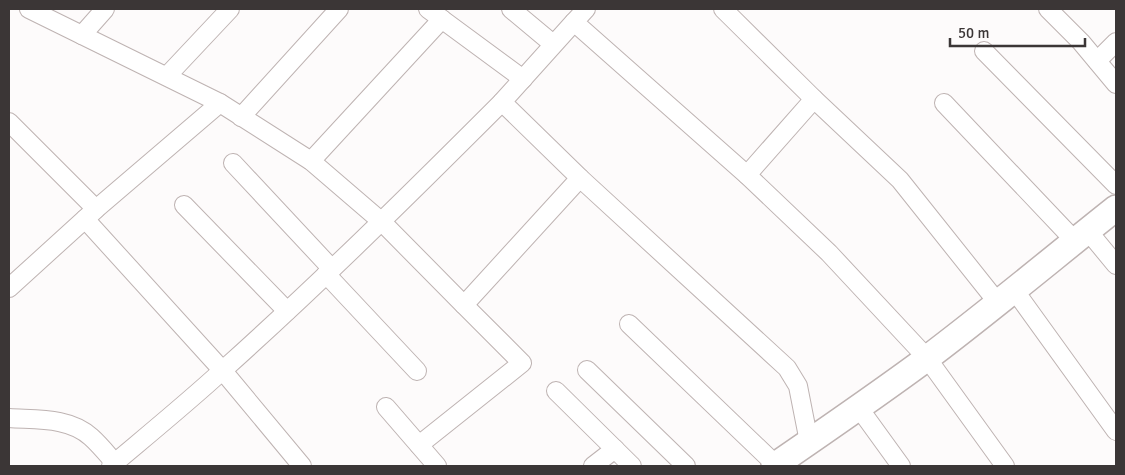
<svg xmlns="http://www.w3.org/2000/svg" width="1125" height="475" font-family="Signika,sans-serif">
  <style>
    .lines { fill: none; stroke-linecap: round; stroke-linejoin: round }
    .street-casing { stroke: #beb3b2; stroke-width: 20 }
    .secondary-casing { stroke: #beb3b2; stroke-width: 28 }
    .street { stroke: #fff; stroke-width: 18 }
    .secondary { stroke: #fff; stroke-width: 25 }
  </style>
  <rect width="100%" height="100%" fill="#fdfbfb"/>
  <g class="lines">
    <g class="street-casing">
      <g id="street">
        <path d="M29,9L220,103L311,161L382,222L464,305"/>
        <path d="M428,9L523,79"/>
        <path d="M511,9L553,44"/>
        <path d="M586,9L574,22L747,175L829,253L927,358L1005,466"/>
        <path d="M723,9L814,99L900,180L998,303"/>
        <path d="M1048,9L1081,42L1116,84"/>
        <path d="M82,35L105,9"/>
        <path d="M984,51L1116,185"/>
        <path d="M1097,61L1116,42"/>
        <path d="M167,76L230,9"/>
        <path d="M944,103L1075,241"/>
        <path d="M241,117L339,9"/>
        <path d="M9,122L96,209"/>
        <path d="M311,161L442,19"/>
        <path d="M233,163L332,269"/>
        <path d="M747,175L814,99"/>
        <path d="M580,178L787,368L798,386L809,442"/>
        <path d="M184,205L287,311"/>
        <path d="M85,219L223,371L302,466"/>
        <path d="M1088,231L1116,265"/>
        <path d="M326,274L417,371"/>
        <path d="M9,288L96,209L220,103"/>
        <path d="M1015,291L1116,431"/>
        <path d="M629,324L776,465"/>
        <path d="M587,370L686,466"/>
        <path d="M556,391L632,466"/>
        <path d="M386,407L437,466"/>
        <path d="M859,408L901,466"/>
        <path d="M9,418C36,420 69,417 91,437C100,445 107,454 115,463"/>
        <path d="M419,445L522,363L464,305L580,178L502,102L574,22"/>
        <path d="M111,466C149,434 187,403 223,370C319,284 411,193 502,102"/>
        <path d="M593,466L615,449"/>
      </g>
    </g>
    <g class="secondary-casing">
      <path id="secondary" d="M774,466C825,431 876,396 926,359C991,310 1053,258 1116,208"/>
    </g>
    <use href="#street" class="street"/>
    <use href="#secondary" class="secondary"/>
  </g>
  <rect width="1125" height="475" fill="none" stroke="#3b3636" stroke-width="20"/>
  <path d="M950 38v8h135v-8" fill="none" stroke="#3b3636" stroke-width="2.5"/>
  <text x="958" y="38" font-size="15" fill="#3b3636" stroke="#fdfbfb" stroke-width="4" paint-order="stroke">50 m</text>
</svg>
